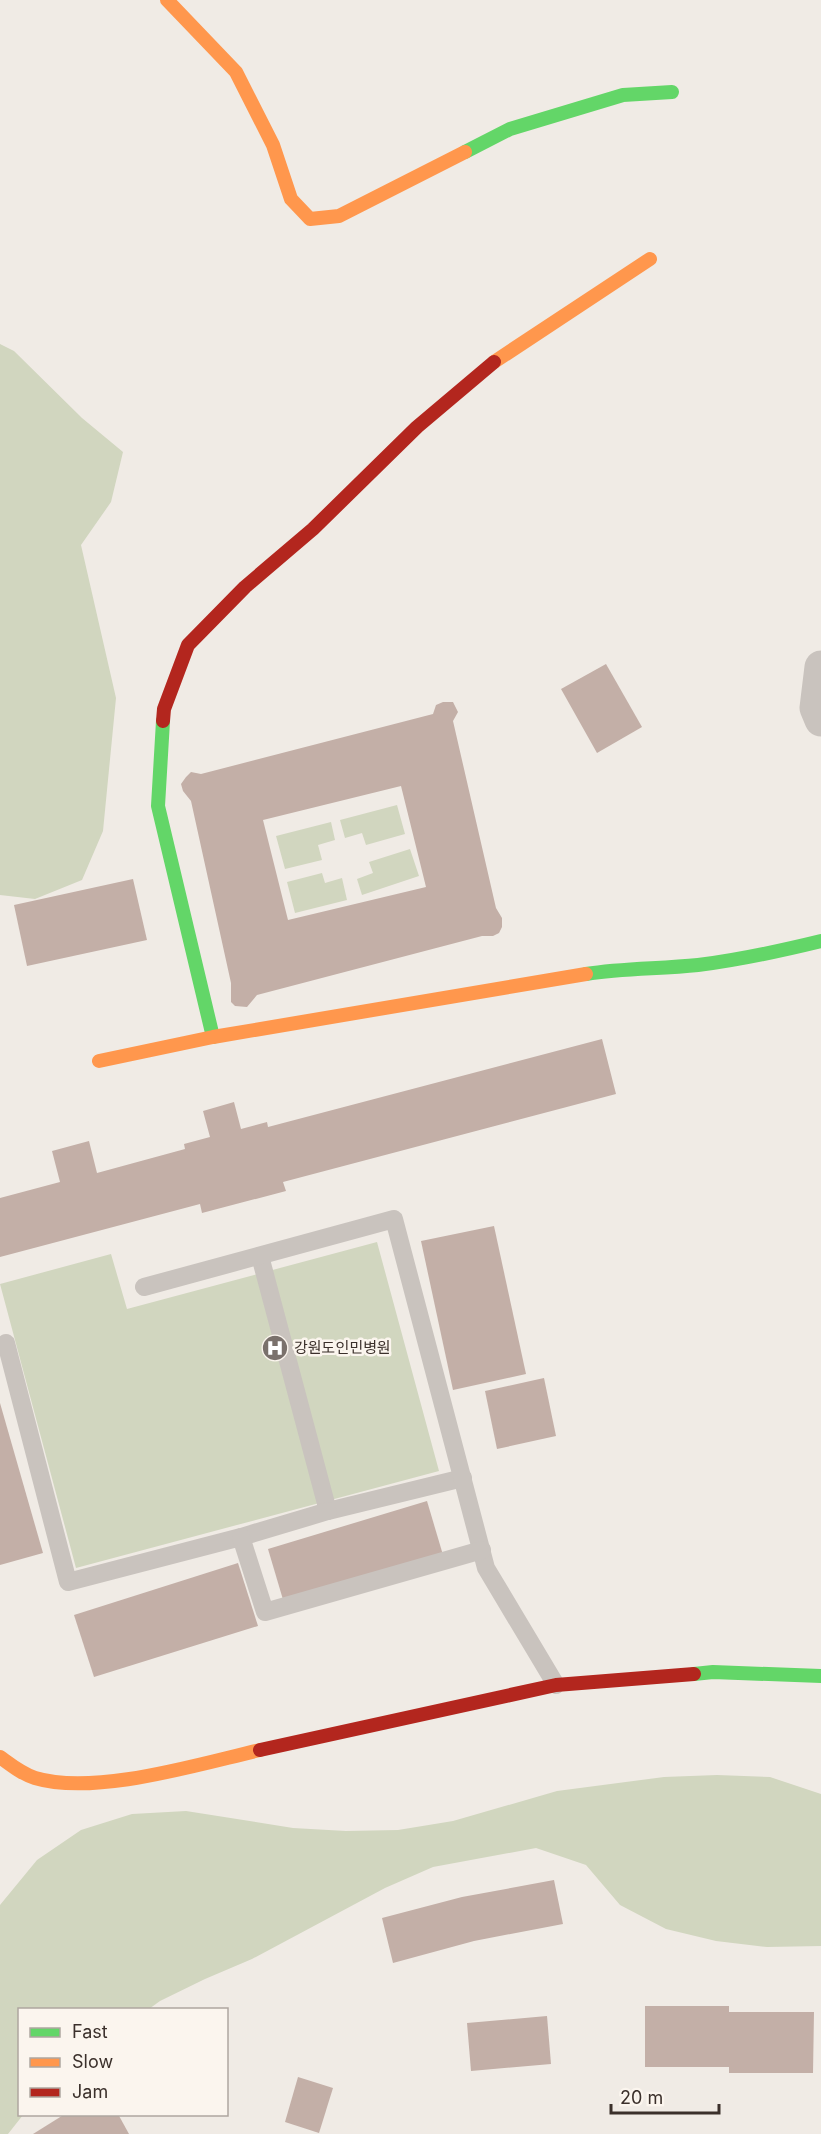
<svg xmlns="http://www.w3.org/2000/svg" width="821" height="2134" font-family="Inter,'Noto Sans KR',sans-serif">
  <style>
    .green { fill: #d1d6bf }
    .building { fill: #c3afa7; fill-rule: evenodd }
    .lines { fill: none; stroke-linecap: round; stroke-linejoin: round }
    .lane { stroke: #c9c3be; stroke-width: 18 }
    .street { stroke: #c9c3be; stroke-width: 33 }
    .fast { stroke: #63d668; stroke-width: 14 }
    .slow { stroke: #ff974d; stroke-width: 14 }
    .jam { stroke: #b3261e; stroke-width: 14 }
    .labels { text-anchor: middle; stroke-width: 5; stroke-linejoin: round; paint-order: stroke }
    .poi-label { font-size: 15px; fill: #3b302b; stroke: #fbf5ee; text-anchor: start }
  </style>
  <rect width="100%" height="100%" fill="#f0ebe5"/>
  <g class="green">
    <path d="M0,344L14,351L82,418L123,452L111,502L81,545L116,698L103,831L82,880L35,899L0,895Z"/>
    <path d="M397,805L405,834L366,845L362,833L345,838L340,820Z"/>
    <path d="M331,822L335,840L318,845L322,860L285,869L276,836Z"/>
    <path d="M410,849L419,876L362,895L357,879L373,873L369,862Z"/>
    <path d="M322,873L325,883L342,878L347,900L295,913L287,882Z"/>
    <path d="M377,1242L439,1471L76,1568L0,1284L111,1254L127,1309Z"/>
    <path d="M717,1775L770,1777L821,1794V1946L767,1947L716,1941L666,1929L620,1905L586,1865L536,1848L433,1867L385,1888L252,1959L205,1979L160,2001L149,2009L20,2010V2114L23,2115L8,2134H0V1905L37,1860L81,1830L132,1814L186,1811L293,1828L346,1831L398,1830L453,1821L557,1791L664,1777Z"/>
  </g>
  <g class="building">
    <path d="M606,664L642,727L597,753L561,689Z"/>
    <path d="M443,702H453L458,712L453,721L496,908L502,918V927L499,933L493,936H482L257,995L247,1007L235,1006L231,1002V983L191,801L183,791L181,784L186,777L191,772L201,774L433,714L436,705ZM401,786L426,887L288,920L263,820Z"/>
    <path d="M133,879L147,940L27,966L14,905Z"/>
    <path d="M602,1039L616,1094L283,1182L286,1191L202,1213L200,1204L0,1257V1198L60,1182L52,1151L89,1141L97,1173L185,1149L184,1144L210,1137L203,1111L234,1102L241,1129L267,1122L268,1127Z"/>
    <path d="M494,1226L526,1374L453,1390L421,1241Z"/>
    <path d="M544,1378L556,1436L497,1449L485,1391Z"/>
    <path d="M0,1403L43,1553L0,1565Z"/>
    <path d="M427,1501L443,1555L284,1603L268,1549Z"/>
    <path d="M238,1563L258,1626L94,1677L74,1615Z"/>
    <path d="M554,1880L563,1924L474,1941L393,1963L382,1918L462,1897Z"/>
    <path d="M645,2006H729V2012H814L813,2073H729V2067H645Z"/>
    <path d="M547,2016L551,2064L471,2071L467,2023Z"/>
    <path d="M298,2077L333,2088L319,2133L285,2122Z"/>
    <path d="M65,2114H118L129,2134H33Z"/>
  </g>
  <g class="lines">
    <g class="lane">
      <path d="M260,1256L328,1511L463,1478"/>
      <path d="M144,1287L394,1219L486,1568L556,1685"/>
      <path d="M6,1343L68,1582L241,1537L328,1511"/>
      <path d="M241,1537L265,1612L482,1550"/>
    </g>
    <path class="street" d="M821,667L816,708L821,720"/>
    <g class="fast">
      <path d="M465,152L510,129L623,95L672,92"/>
      <path d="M163,721L158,806L213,1037"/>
      <path d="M586,974C623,968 660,969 698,965C739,960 780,951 821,941"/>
      <path d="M694,1674L713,1672L821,1676"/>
    </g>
    <g class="slow">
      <path d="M167,0L236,72L273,145L291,199L310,219L339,216L465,152"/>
      <path d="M494,362L650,259"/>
      <path d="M99,1061L213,1037L586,974"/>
      <path d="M0,1757C11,1765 22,1774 35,1778C95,1796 199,1764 260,1750"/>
    </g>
    <g class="jam">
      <path d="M163,721L164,709L188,645L245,587L313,529L417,427L494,362"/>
      <path d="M260,1750L556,1685L694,1674"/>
    </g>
  </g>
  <defs>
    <g id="hospital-disc" transform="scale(1.35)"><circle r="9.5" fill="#7a716c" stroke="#fbf5ee"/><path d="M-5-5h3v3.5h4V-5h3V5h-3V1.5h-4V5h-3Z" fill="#fff"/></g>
  </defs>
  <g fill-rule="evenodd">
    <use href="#hospital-disc" x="275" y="1348"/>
  </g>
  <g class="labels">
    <g class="poi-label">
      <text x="294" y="1353">강원도인민병원</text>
    </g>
  </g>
  <rect x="18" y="2008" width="210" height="108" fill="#fbf5ee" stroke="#aea6a0" stroke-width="1.5"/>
  <rect x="30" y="2028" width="30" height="9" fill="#63d668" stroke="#aea6a0" stroke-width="1.5"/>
  <text x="72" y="2038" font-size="18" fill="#3b302b">Fast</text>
  <rect x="30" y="2058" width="30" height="9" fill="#ff974d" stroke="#aea6a0" stroke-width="1.5"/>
  <text x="72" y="2068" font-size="18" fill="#3b302b">Slow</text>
  <rect x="30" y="2088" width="30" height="9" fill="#b3261e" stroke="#aea6a0" stroke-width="1.5"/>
  <text x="72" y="2098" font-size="18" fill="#3b302b">Jam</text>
  <path d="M611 2104v9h108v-9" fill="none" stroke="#3b302b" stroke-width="3"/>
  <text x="620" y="2104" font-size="18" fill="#3b302b" stroke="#fbf5ee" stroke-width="4.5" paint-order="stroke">20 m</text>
</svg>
